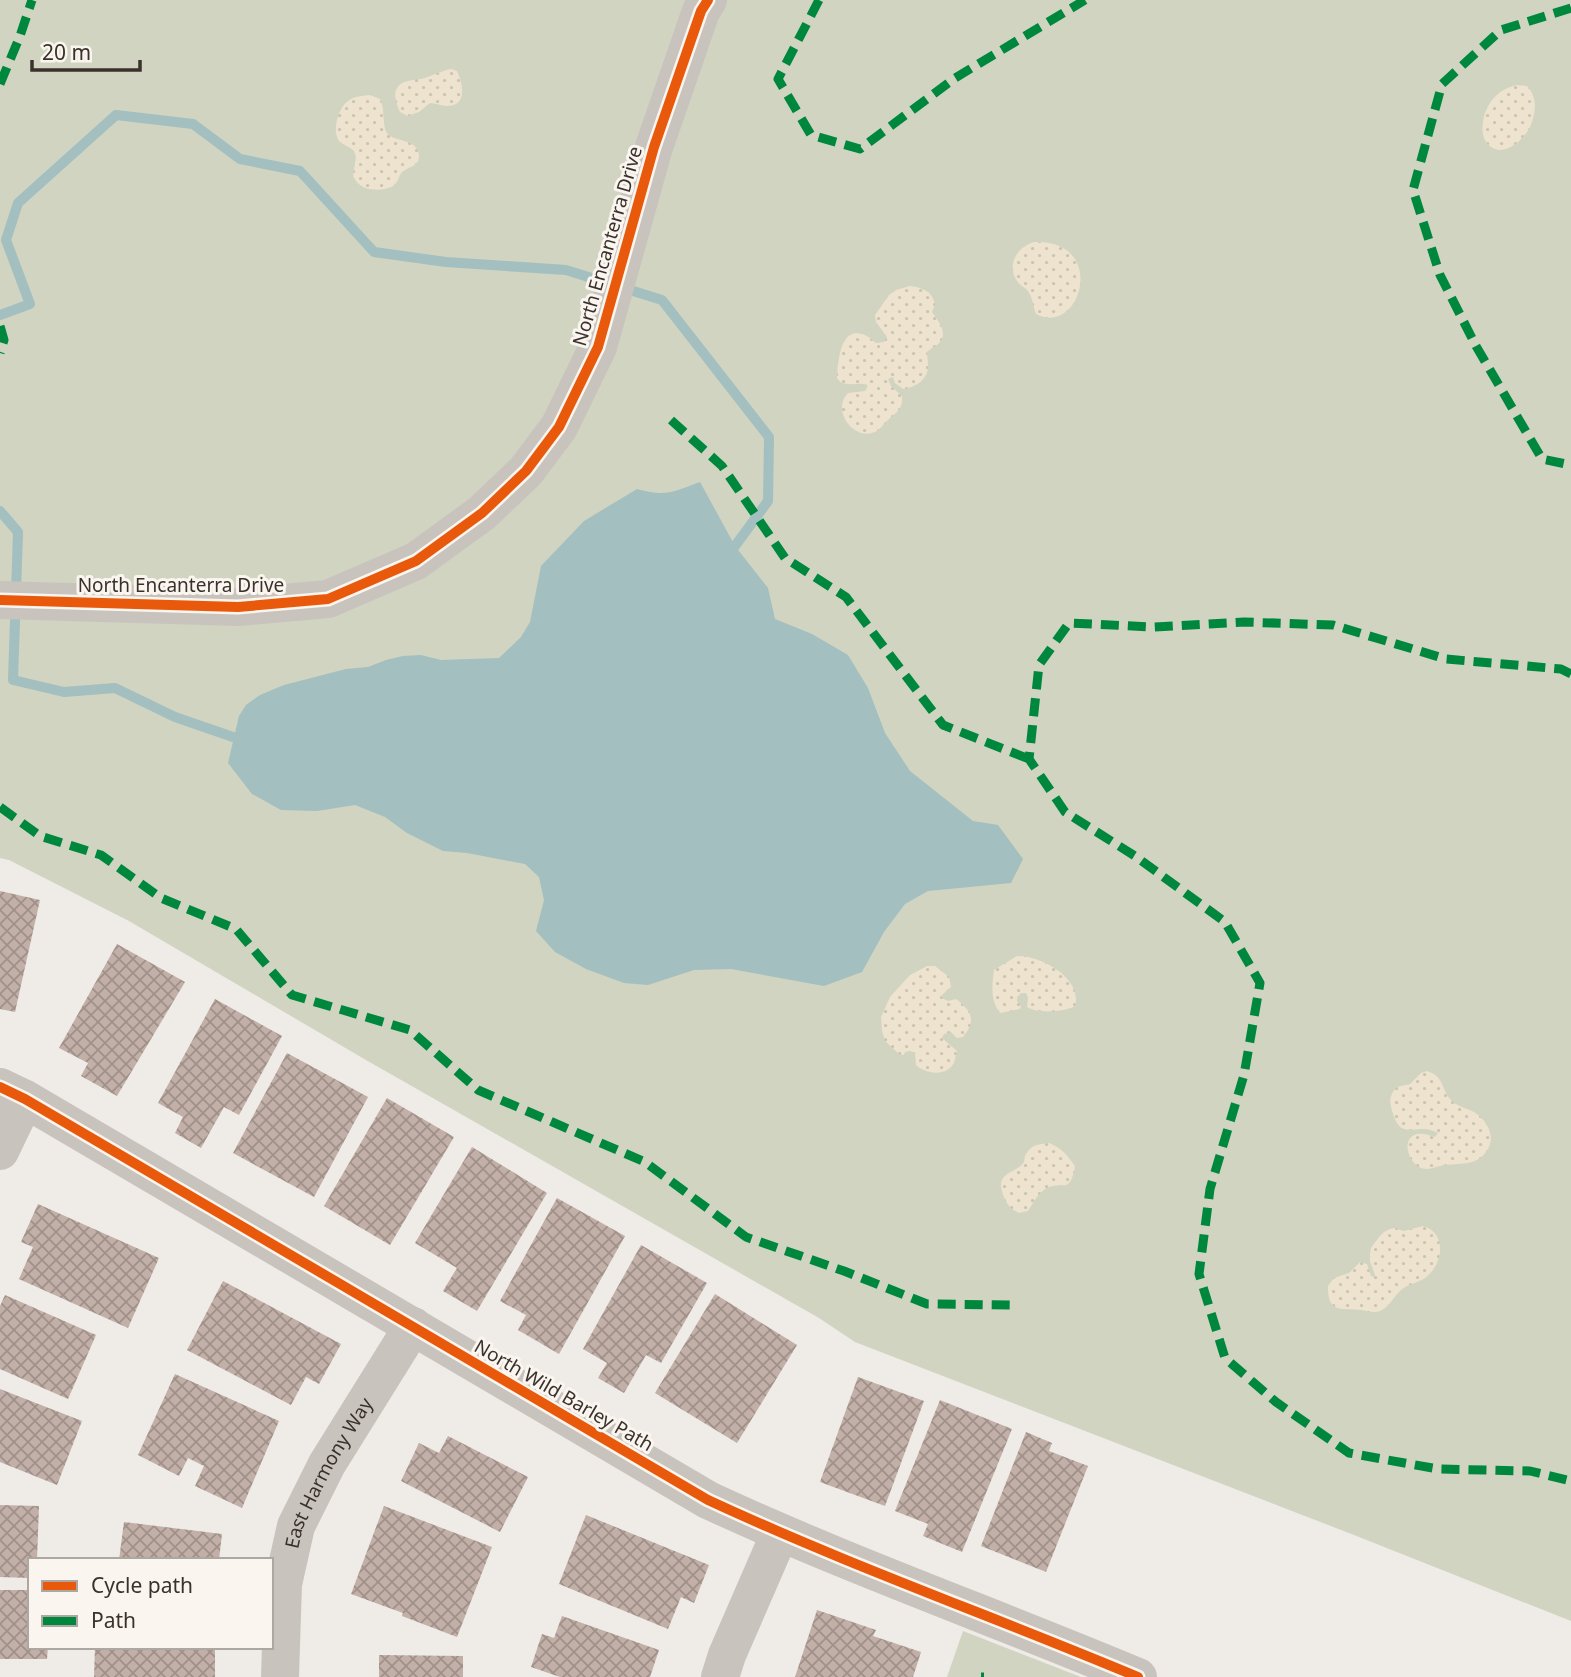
<svg xmlns="http://www.w3.org/2000/svg" width="1571" height="1677" font-family="'Noto Sans',sans-serif">
  <style>
    .green { fill: #d0d4c1 }
    .sand { fill: url(#sand-dots) }
    .water { fill: #a3bfc0 }
    .lines { fill: none; stroke-linecap: round; stroke-linejoin: round }
    .stream { stroke: #a3bfc0; stroke-width: 10 }
    .building { fill: url(#building-cross-hatch) }
    .street { stroke: #c9c3be; stroke-width: 38 }
    .quiet { stroke: #00873e; stroke-width: 9; stroke-dasharray: 18 9; stroke-linecap: butt }
    .cycleway-casing { stroke: #faf5ef; stroke-width: 15 }
    .cycleway { stroke: #e8590c; stroke-width: 10 }
    .labels { text-anchor: middle; stroke-width: 6; stroke-linejoin: round; paint-order: stroke }
    .street-label { font-size: 19px; fill: #3a312c; stroke: #faf5ef }
  </style>
  <defs>
    <pattern id="sand-dots" width="8" height="8" patternUnits="userSpaceOnUse" patternTransform="scale(1.75)"><rect width="8" height="8" fill="#ede3ce"/><path d="M2 2h.1M6 6h.1" fill="none" stroke="#ccc3b1" stroke-width="1.8" stroke-linecap="round"/></pattern>
    <pattern id="building-cross-hatch" width="8" height="8" patternUnits="userSpaceOnUse" patternTransform="scale(1.75)"><rect width="8" height="8" fill="#c2b0a8"/><path d="M0 0l8 8M0 8l8-8" fill="none" stroke="#9f9089"/></pattern>
  </defs>
  <rect width="100%" height="100%" fill="#efebe6"/>
  <g class="green">
    <path d="M0,0H1571V1621L1354,1535L855,1342L819,1318L366,1060L129,921L9,860L0,858Z"/>
    <path d="M963,1631L1081,1677H947Z"/>
  </g>
  <g class="sand">
    <path d="M451,69L457,71C463,84 468,106 447,106C441,106 436,103 430,103L419,112L408,116L400,112C394,99 391,85 408,81C414,79 419,80 425,78C434,75 441,71 451,69Z"/>
    <path d="M1517,85L1527,86C1537,97 1536,109 1532,122C1527,138 1502,162 1487,143C1482,137 1482,129 1483,122C1486,103 1498,89 1517,85Z"/>
    <path d="M370,95L380,99C386,109 381,129 389,135C397,142 418,139 419,156C419,166 411,166 405,170C399,173 400,178 396,183C390,192 367,191 360,185C357,183 355,179 353,176L356,157L354,151C350,147 344,145 340,142C331,132 338,108 348,101C354,96 362,96 370,95Z"/>
    <path d="M1034,242C1109,239 1081,338 1036,314C1033,307 1033,299 1029,293C1027,288 1020,286 1017,281C1006,265 1017,247 1034,242Z"/>
    <path d="M910,286C923,288 932,291 935,304L932,312C939,322 950,335 937,345C933,347 930,349 927,352C927,356 928,360 928,365C929,379 915,388 903,389L895,383L893,377L888,379L891,386L902,396C903,409 897,412 889,419C883,424 880,431 872,433C853,439 831,410 848,393L865,391L868,385C857,381 844,389 837,378C838,365 839,327 862,334C867,335 872,340 876,343L884,342L887,337L876,322L875,315L889,295L896,290Z"/>
    <path d="M1017,956C1040,955 1083,978 1075,1006C1065,1012 1037,1014 1027,1007L1028,997L1026,993H1021L1017,997V1001L1021,1006L1020,1009L1000,1013C990,1000 992,985 994,970Z"/>
    <path d="M927,966H935L949,977L951,987L942,995V998L948,1001L956,999C973,1012 976,1021 963,1037L957,1038L951,1032L944,1034L942,1038L957,1051C956,1054 955,1060 954,1063C946,1077 926,1074 916,1065L915,1053L910,1051L905,1052L904,1055L899,1054L885,1041L882,1031L881,1017L890,997L910,975Z"/>
    <path d="M1427,1071C1444,1076 1441,1088 1450,1099C1456,1106 1466,1108 1474,1112C1486,1119 1496,1136 1488,1149C1478,1166 1462,1163 1445,1165C1436,1166 1428,1172 1419,1167C1410,1162 1401,1142 1414,1135C1419,1132 1429,1135 1435,1137L1438,1133C1414,1120 1401,1146 1391,1107C1389,1098 1391,1093 1397,1087L1410,1084L1421,1073Z"/>
    <path d="M1049,1143C1062,1148 1067,1155 1075,1166C1070,1196 1062,1180 1047,1188C1038,1193 1033,1203 1028,1211L1019,1213C1011,1209 1007,1205 1004,1197C993,1171 1015,1175 1024,1162C1025,1160 1024,1158 1025,1156C1030,1145 1038,1144 1049,1143Z"/>
    <path d="M1423,1226C1448,1233 1443,1265 1425,1278C1417,1283 1408,1284 1401,1290C1394,1296 1390,1306 1382,1310C1375,1314 1368,1311 1361,1310C1342,1308 1327,1314 1328,1286L1334,1278L1349,1273L1360,1262L1367,1264L1371,1276L1374,1277L1375,1275L1370,1261V1254L1371,1248L1379,1237L1384,1232L1390,1229L1394,1228L1404,1231Z"/>
  </g>
  <path class="water" d="M700,482L735,546L768,588L775,619L812,634L848,655L868,688L885,733L910,771L973,821L998,825L1023,859L1011,883L928,891L905,904L884,932L862,972L824,986L731,969L694,970L648,985L624,983L586,969L555,952L536,931L544,900L539,877L525,864L467,853L443,851L407,833L385,817L355,805L317,811L281,810L252,794L228,763L239,716L246,705L260,695L284,685L346,669L368,667L386,660L403,656L421,655L441,660L499,658L521,637L530,622L541,566L584,521L637,489C666,497 673,492 700,482Z"/>
  <g class="lines">
    <g class="stream">
      <path d="M0,315L30,304L6,240L18,203L116,115L193,124L240,159L300,171L374,252L446,262L566,270L662,300L769,437L768,501L735,546"/>
      <path d="M0,511L18,532L13,680L64,692L115,688L175,717L233,737"/>
    </g>
  </g>
  <g class="building">
    <path d="M0,891L40,900L15,1012L0,1009Z"/>
    <path d="M117,944L185,982L117,1096L81,1076L88,1063L59,1048Z"/>
    <path d="M215,999L282,1036L239,1115L224,1107L201,1148L175,1133L183,1117L158,1103Z"/>
    <path d="M287,1053L368,1097L314,1197L233,1153Z"/>
    <path d="M387,1098L454,1137L390,1245L324,1206Z"/>
    <path d="M472,1147L547,1193L477,1311L443,1291L457,1268L415,1243Z"/>
    <path d="M557,1198L625,1236L559,1354L518,1330L526,1315L500,1301Z"/>
    <path d="M38,1204L159,1258L128,1328L19,1279L33,1247L21,1242Z"/>
    <path d="M641,1245L707,1283L661,1363L646,1355L624,1393L598,1378L607,1363L583,1349Z"/>
    <path d="M223,1281L341,1344L319,1384L306,1377L291,1405L187,1350Z"/>
    <path d="M715,1294L797,1345L737,1443L655,1393Z"/>
    <path d="M5,1295L96,1335L68,1399L0,1369V1306Z"/>
    <path d="M175,1374L279,1421L242,1508L195,1486L204,1466L188,1458L179,1476L138,1455Z"/>
    <path d="M858,1377L924,1401L885,1506L820,1482Z"/>
    <path d="M0,1389L82,1421L57,1485L0,1462Z"/>
    <path d="M940,1400L1012,1429L962,1552L923,1536L928,1524L895,1511Z"/>
    <path d="M1026,1432L1052,1443L1049,1451L1088,1466L1046,1572L981,1546Z"/>
    <path d="M448,1436L528,1477L500,1532L401,1481L419,1443L439,1453Z"/>
    <path d="M0,1505L39,1506L37,1560H30V1578L0,1577Z"/>
    <path d="M384,1506L492,1547L457,1637L402,1616L403,1613L351,1594Z"/>
    <path d="M586,1515L709,1565L694,1603L681,1597L668,1629L559,1584Z"/>
    <path d="M124,1522L222,1534L219,1560H119Z"/>
    <path d="M0,1590H30V1647H48L47,1659H0Z"/>
    <path d="M817,1610L876,1630L873,1636L921,1652L913,1677H795Z"/>
    <path d="M562,1616L659,1650L650,1677H560L531,1667L542,1634L554,1638Z"/>
    <path d="M95,1647H215V1677H94Z"/>
    <path d="M379,1655L463,1656V1677H379Z"/>
  </g>
  <g class="lines">
    <g class="street">
      <path d="M0,600L238,607L328,599L416,561L482,513L526,471L559,427L598,347L654,147L701,11L708,0"/>
      <path d="M0,1087L25,1099L708,1500C848,1565 995,1617 1138,1677"/>
      <path d="M0,1151L25,1099"/>
      <path id="s1" d="M280,1677L283,1584L296,1526L327,1464L413,1326"/>
      <path d="M720,1677L727,1655L780,1533"/>
    </g>
    <g class="quiet">
      <path d="M819,0L778,79L811,135L860,149L955,78L1085,0"/>
      <path d="M1571,8L1501,30L1442,84L1413,190L1440,275L1476,346L1542,459L1571,465"/>
      <path d="M0,84L20,36L32,0"/>
      <path d="M0,326L4,340L0,353"/>
      <path d="M671,420L722,466L785,558L846,597L943,725L1029,759"/>
      <path d="M1571,674L1561,669L1446,659L1333,625L1244,622L1153,627L1069,623L1039,665L1029,759L1065,812L1135,856L1225,922L1260,983L1244,1075L1210,1189L1199,1274L1225,1358L1276,1402L1349,1453L1438,1469L1530,1471L1571,1481"/>
      <path d="M0,807L40,836L101,855L161,898L236,929L292,995L410,1030L478,1090L645,1162L746,1237L844,1271L927,1304L1013,1305"/>
      <path d="M981,1677H984"/>
    </g>
    <g class="cycleway-casing">
      <g id="cycleway">
        <path d="M0,600L238,607L328,599L416,561L482,513L526,471L559,427L598,347L654,147L701,11L708,0"/>
        <path d="M0,1087L25,1099L708,1500C848,1565 995,1617 1138,1677"/>
      </g>
    </g>
    <use href="#cycleway" class="cycleway"/>
  </g>
  <g class="labels">
    <g class="street-label">
      <text transform="translate(607 246) rotate(-74)" y="7">North Encanterra Drive</text>
      <text x="181" y="592">North Encanterra Drive</text>
      <text transform="translate(564 1395) rotate(30)" y="7">North Wild Barley Path</text>
      <text dy="7" stroke="none"><textPath href="#s1" startOffset="214">East Harmony Way</textPath></text>
    </g>
  </g>
  <rect x="28" y="1558" width="245" height="91" fill="#faf5ef" stroke="#ada7a1" stroke-width="2"/>
  <rect x="42" y="1581" width="35" height="10" fill="#e8590c" stroke="#ada7a1" stroke-width="2"/>
  <text x="91" y="1593" font-size="21" fill="#3a312c">Cycle path</text>
  <rect x="42" y="1616" width="35" height="10" fill="#00873e" stroke="#ada7a1" stroke-width="2"/>
  <text x="91" y="1628" font-size="21" fill="#3a312c">Path</text>
  <path d="M32 60v10h108v-10" fill="none" stroke="#3a312c" stroke-width="3.5"/>
  <text x="42" y="60" font-size="21" fill="#3a312c" stroke="#faf5ef" stroke-width="5" paint-order="stroke">20 m</text>
</svg>
